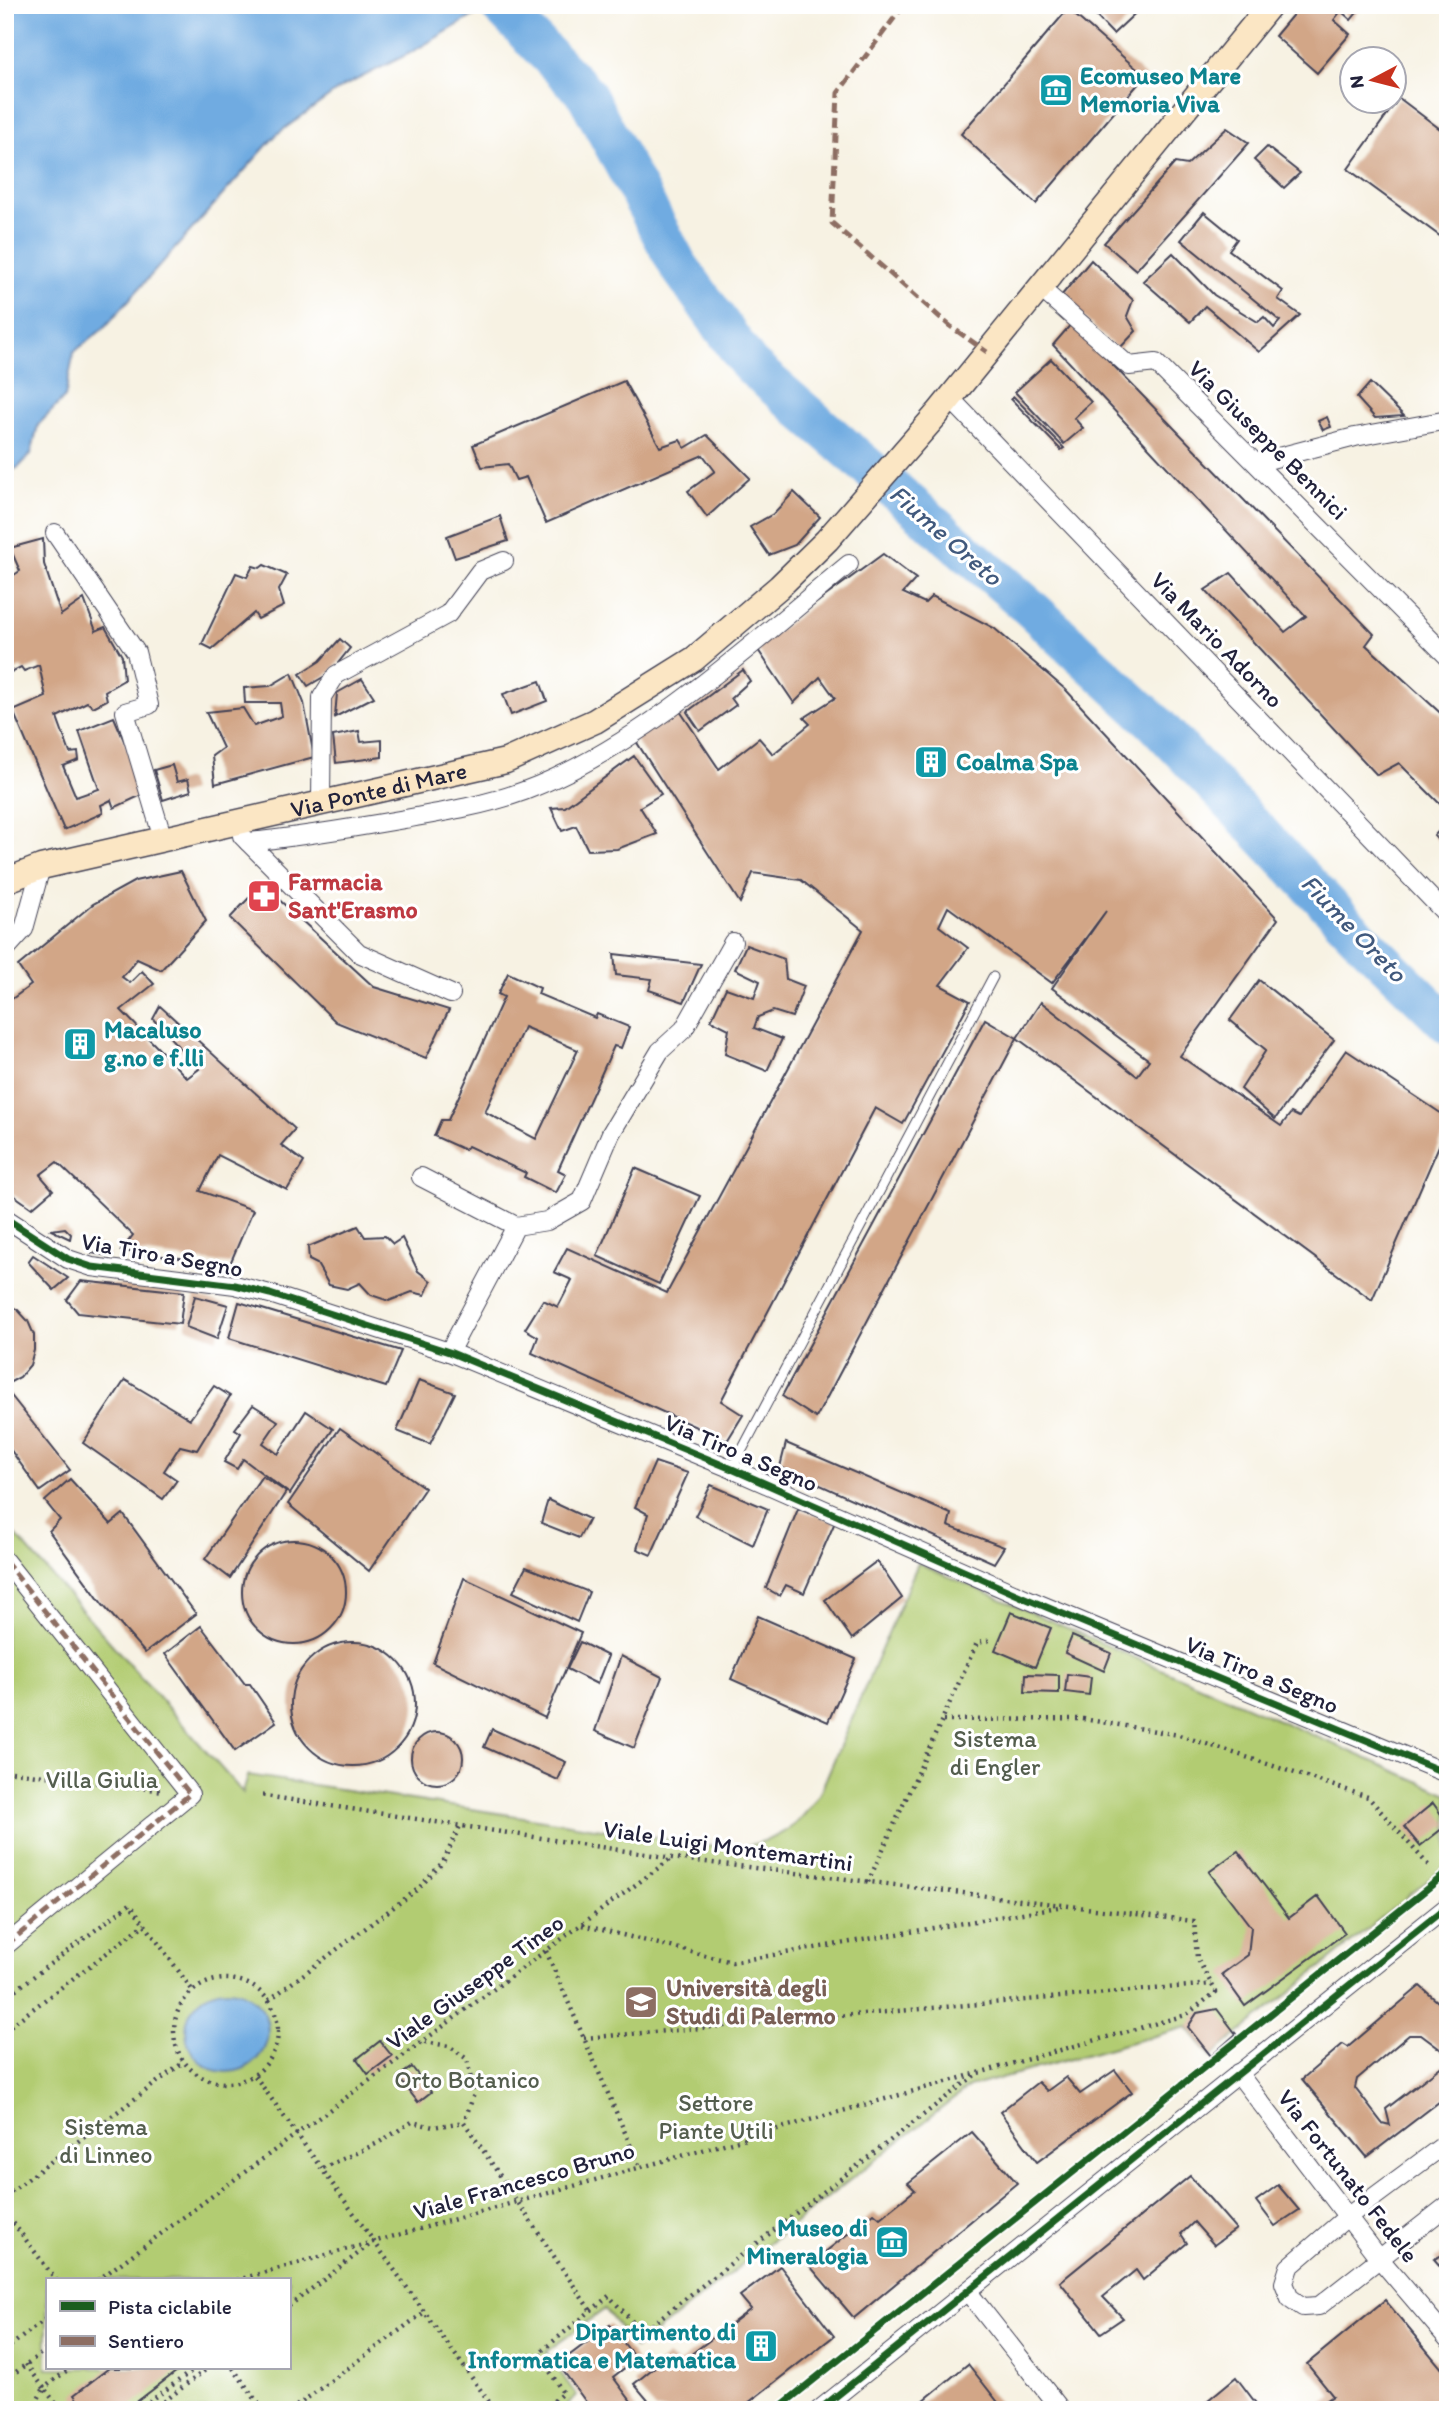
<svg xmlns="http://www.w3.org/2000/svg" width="1453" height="2415" font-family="Itim,sans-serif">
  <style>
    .green { fill: #b2cc72; stroke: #6a7756; stroke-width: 2; fill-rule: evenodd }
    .water { fill: #70abe1; stroke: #49668e; stroke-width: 2 }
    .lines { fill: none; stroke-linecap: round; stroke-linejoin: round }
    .river { stroke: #70abe1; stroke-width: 40 }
    .building { fill: #d2a687; fill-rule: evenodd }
    .lane-casing { stroke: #424154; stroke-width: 11 }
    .street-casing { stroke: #424154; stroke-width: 20 }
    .secondary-casing { stroke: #424154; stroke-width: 27 }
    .path { stroke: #424154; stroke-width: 4.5; stroke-dasharray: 2 5; stroke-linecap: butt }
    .lane { stroke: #fff; stroke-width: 9 }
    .street { stroke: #fff; stroke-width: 18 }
    .secondary { stroke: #fbe6c4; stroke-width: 24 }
    .quiet { stroke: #8d6e63; stroke-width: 5; stroke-dasharray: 10 5; stroke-linecap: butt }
    .cycleway-casing { stroke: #fff; stroke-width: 11 }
    .cycleway { stroke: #1b5e20; stroke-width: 7 }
    .labels { text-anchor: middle; stroke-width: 6; stroke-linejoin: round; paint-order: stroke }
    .culture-label { font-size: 24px; font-weight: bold; fill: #0d838f; stroke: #fff; text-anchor: start }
    .street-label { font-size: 24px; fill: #22223b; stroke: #fff }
    .health-label { font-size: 24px; font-weight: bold; fill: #be3a42; stroke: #fff; text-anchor: start }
    .park-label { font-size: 24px; fill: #545e4e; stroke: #fff }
    .education-label { font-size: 24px; font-weight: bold; fill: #785e54; stroke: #fff; text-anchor: start }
    .water-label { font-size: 26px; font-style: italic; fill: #41597d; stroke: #fff }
  </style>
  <rect width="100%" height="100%" fill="#fff"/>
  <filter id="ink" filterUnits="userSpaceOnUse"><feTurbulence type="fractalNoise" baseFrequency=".0143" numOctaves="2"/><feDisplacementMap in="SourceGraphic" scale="14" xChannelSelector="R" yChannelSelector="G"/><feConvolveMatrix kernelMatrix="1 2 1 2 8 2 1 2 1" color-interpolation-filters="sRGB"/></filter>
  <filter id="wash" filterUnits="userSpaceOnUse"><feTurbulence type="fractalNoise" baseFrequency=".00686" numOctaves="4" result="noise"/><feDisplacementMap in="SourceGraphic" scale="28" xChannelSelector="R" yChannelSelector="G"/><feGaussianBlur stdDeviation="1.57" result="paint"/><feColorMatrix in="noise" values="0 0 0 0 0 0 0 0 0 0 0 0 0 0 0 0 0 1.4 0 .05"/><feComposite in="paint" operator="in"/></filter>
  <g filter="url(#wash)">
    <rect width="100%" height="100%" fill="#f7f2e3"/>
    <path class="green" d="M5,1523L243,1793L248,1775L733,1849C776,1841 797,1830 820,1793L918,1563L1448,1794V1864L1211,2056L1187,2027L969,2087L635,2348L605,2309L546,2352L577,2396L561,2410H5ZM47,2280H289V2368H47Z"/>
    <g class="water">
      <path d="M5,5H492L410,53L342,87L277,134L104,328L74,352L65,397L38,425L31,454L19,467L5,474Z"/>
      <circle cx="227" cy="2031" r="41"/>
    </g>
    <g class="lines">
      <path class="river" d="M499,5L586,94L678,265L749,364L1025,603L1154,722L1360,938L1448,1024"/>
    </g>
    <g id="blocks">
      <g class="building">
        <path d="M1104,5H1144L1113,34L1094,14Z"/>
        <path d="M1301,5H1363L1351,20L1341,11L1334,20L1350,34L1317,73L1275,36Z"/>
        <path d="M1068,9L1145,76L1036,204L961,134Z"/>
        <path d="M1399,98L1448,135V242L1348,169Z"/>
        <path d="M1227,128L1249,143L1136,270L1104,243L1175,163L1187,165Z"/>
        <path d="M1267,147L1300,173L1284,188L1254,160Z"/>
        <path d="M1204,212L1237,239L1229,250L1283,291L1278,299L1300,315L1259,352L1205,306L1190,322L1143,281L1173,253L1214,295L1258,322L1264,317L1274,328L1280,321L1181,240Z"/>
        <path d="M1091,260L1133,300L1127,316L1136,331L1118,350L1061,296Z"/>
        <path d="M1072,323L1374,634L1366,645L1448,720V812L1399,763L1377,775L1205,590L1231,573L1285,632L1306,616L1053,345Z"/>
        <path d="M1051,359L1091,402L1074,418L1083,428L1064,444L1015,392Z"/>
        <path d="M624,381L660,447L680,440L685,448L707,435L750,478L707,517L688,491L715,471L703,455L546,523L526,477L516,480L508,464L482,467L473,445Z"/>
        <path d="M1370,383L1404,416L1375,418L1357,398Z"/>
        <path d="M1014,397L1064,448L1061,450L1011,399Z"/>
        <path d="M1327,417L1331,427L1323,430L1318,421Z"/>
        <path d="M794,492L820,517L795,545L769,555L750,527L773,514Z"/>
        <path d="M500,516L508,541L455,558L447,536Z"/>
        <path d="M43,539L44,564L61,615L84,599L96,631L105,627L122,656L124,680L105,691L107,700L93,707L87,702L57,717L70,753L78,752L79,760L63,766L76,797L99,789L79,731L114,717L146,793L114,808L111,800L101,805L103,813L64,830L13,711L46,697L39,665L24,671L21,667L7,674L5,671V581L20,571L10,548Z"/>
        <path d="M883,554L916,579L903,593L925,603L932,596L994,628L1066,690L1278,919L1180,1056L1281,1126L1291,1113L1299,1117L1346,1050L1448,1118V1125L1372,1300L1017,1038L816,1418L782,1396L985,1019L1017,1038L1041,1002L1137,1076L1149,1060L1052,988L1106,911L1052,983L948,907L939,926L968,948L940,985L970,1001L903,1124L875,1108L721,1401L743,1415L727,1441L532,1353L538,1337L525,1329L543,1300L558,1307L572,1280L554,1272L567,1248L667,1293L863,930L801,880L753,873L740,903L634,738L680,711L719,769L759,738L773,754L810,724L804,718L835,698L820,677L794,703L756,647Z"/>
        <path d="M264,565L287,575L279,590L284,606L258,619L254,613L212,649L202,644L236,573L247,577L253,566L260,568Z"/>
        <path d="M340,639L350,648L330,673L308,686L300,674L320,661Z"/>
        <path d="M743,670L750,681L731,698L736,705L700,731L687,712Z"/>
        <path d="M292,673L304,703L314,757L215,784L212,756L223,748L206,712L243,708L254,726L282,716L280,703H245L244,688L270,686Z"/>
        <path d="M362,679L374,697L335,717L337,693Z"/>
        <path d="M540,681L547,701L511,715L503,694Z"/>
        <path d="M359,731L361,742L382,740V757L336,763L333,736Z"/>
        <path d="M634,756L661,794L640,807L657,834L617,849L588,850L576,826L562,831L551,808L565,807Z"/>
        <path d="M172,765L177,782L188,779L191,791L163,800L154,770Z"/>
        <path d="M1448,821V851L1434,836Z"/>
        <path d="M181,871L206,921L161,970L137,959L122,977L130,983L142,971L154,984L121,1010L187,1078L199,1069L153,1019L160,1006L295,1129L281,1145L304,1162L287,1190L218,1155L200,1191L253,1210L230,1264L121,1251L133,1235L57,1162L40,1175L53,1190L32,1208L5,1189V1004L31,985L18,966L93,904L135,881Z"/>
        <path d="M262,884L374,987L449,1010L426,1058L336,1022L230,918Z"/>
        <path d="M746,945L784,959L786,979L804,986L792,1017L773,1011L758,1017L754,1028L782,1039L767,1071L725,1054L729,1029L711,1020L726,988L754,998L760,981L735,969Z"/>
        <path d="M614,954L701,964L684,1002L649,990L652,979L616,975Z"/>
        <path d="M508,973L540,988L538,994L595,1018L597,1014L629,1027L621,1048L614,1046L558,1170L566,1174L556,1193L524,1177L526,1173L468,1146L465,1150L434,1136L441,1120H448L504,997L498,994ZM524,1027L578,1050L536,1139L485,1112Z"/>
        <path d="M1259,980L1334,1040L1275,1119L1241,1089L1266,1050L1230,1020Z"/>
        <path d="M635,1168L700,1196L659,1284L597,1256Z"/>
        <path d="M358,1226L365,1237L385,1236L393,1244L402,1238L418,1271L431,1281L425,1295L412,1292L389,1301L371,1295L360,1283L347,1289L329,1285L317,1264L309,1260L308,1247Z"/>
        <path d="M65,1228L71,1234L70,1239L51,1230Z"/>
        <path d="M96,1245L102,1246L110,1256L92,1253L89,1249Z"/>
        <path d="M33,1255L68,1278L54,1290L28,1262Z"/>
        <path d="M81,1281L184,1292L180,1324L78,1313L67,1300Z"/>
        <path d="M195,1296L228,1305L217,1339L186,1327Z"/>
        <path d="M239,1302L401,1351L386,1387L229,1338Z"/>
        <path d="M5,1303L18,1310L28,1321L34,1335V1350L30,1365L20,1377L5,1385Z"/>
        <path d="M125,1380L190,1419L214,1386L230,1396L197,1450L180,1446L164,1471L177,1480L163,1499L83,1443Z"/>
        <path d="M419,1380L455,1393L430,1444L397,1431Z"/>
        <path d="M5,1388L70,1470L40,1491L5,1442Z"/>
        <path d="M253,1405L278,1421L263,1443L278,1454L306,1411L333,1429L290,1494L243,1459L237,1469L224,1462L241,1433L235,1429Z"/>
        <path d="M340,1428L425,1488L369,1571L288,1504Z"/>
        <path d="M786,1443L951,1514L948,1526L1004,1547L994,1563L780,1467Z"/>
        <path d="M655,1462L688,1473L651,1555L637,1549L648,1514L635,1507Z"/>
        <path d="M262,1476L286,1492L230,1578L205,1559Z"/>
        <path d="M70,1479L111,1524L123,1514L196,1614L145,1653L103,1605L49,1531L60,1520L45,1501Z"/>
        <path d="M711,1485L768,1509L753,1545L695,1516Z"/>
        <path d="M548,1500L589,1519L579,1538L541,1523Z"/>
        <path d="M798,1509L835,1522L804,1593L786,1585L780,1596L766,1588Z"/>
        <circle cx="294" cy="1592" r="52"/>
        <path d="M877,1561L902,1598L852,1639L825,1600Z"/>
        <path d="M526,1567L589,1592L577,1622L513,1592Z"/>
        <path d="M464,1578L581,1633L545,1718L433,1663Z"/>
        <path d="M1011,1612L1051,1628L1035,1667L995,1650Z"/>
        <path d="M758,1616L856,1659L828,1722L731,1679Z"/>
        <path d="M201,1626L245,1684H250L276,1722L235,1751L165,1654Z"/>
        <path d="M1072,1636L1111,1653L1104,1671L1065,1653Z"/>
        <circle cx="353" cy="1704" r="62"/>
        <path d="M580,1642L608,1656L597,1684L567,1669Z"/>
        <path d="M621,1656L662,1677L634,1748L595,1731Z"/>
        <path d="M1026,1674L1059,1675V1693L1025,1692Z"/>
        <path d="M1067,1674L1091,1677L1089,1695L1065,1692Z"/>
        <path d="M492,1729L566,1762L558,1780L484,1747Z"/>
        <circle cx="437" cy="1758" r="26"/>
        <path d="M1433,1803L1448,1824L1420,1846L1404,1827Z"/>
        <path d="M1238,1851L1289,1918L1318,1896L1345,1933L1245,2006L1222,1974L1248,1955L1251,1927L1209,1872Z"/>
        <path d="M1420,1986L1448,2011V2055L1421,2035H1409L1357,2079L1355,2088L1382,2123L1390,2125L1386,2109L1443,2065L1448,2066V2095L1367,2157L1302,2079L1343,2044L1348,2047Z"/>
        <path d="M1217,2009L1236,2034L1211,2056L1188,2027L1197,2013Z"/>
        <path d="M380,2041L392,2056L368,2074L357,2059Z"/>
        <path d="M412,2067L431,2092L418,2102L398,2077Z"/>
        <path d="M1115,2070L1132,2092L1037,2162L1000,2112L1038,2082L1047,2091L1066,2077L1080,2094Z"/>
        <path d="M972,2132L1017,2183L854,2318L809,2265L874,2213L880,2218L915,2190L908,2183Z"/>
        <path d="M1190,2176L1236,2229L1214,2245L1194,2222L1181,2234L1187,2243L1143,2280L1136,2270L1103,2297L1123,2318L1101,2333L1060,2282Z"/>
        <path d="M1278,2185L1299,2210L1275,2226L1256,2201Z"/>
        <path d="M1448,2252V2275L1434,2259Z"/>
        <path d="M780,2266L834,2336L739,2410H656L634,2384L668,2356L678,2364L751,2309L740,2296Z"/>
        <path d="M1385,2300L1448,2376V2401L1438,2410H1312L1333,2396L1307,2364Z"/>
        <path d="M610,2325L636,2359L613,2377L636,2408L634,2410H592L558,2364Z"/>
        <path d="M968,2364L1004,2410H912Z"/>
        <path d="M109,2368H181L126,2410H85L74,2395Z"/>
        <path d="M1236,2377L1261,2410H1196Z"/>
      </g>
    </g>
  </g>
  <g filter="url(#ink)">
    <use href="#blocks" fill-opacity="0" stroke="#424154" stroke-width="2"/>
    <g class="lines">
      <g class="lane-casing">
        <path id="lane" d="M732,1469L993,977"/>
      </g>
      <g class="street-casing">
        <g id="street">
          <path d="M1039,287L1129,366L1156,363L1448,657"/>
          <path d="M950,398L1448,916"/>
          <path d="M1256,463L1355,437L1448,420"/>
          <path d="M55,533L136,652L149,705L125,712L163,839"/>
          <path d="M321,803L322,697L336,675L448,614L480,571L504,561"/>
          <path d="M242,836L359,953L451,994"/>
          <path d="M248,842C301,837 353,828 405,819C445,812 486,805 524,791C640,748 754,642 849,564"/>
          <path d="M5,950L24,929L41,867"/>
          <path d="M421,1177L516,1226"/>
          <path d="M5,1218L68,1259L92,1267L235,1285L270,1294L449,1352L732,1469L1027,1599L1448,1774"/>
          <path d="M449,1352L516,1226L547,1221L582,1201L611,1133L660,1051L684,1029L733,942"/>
          <path d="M5,1561L190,1794L5,1946"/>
          <path d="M1238,2073L1379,2258L1448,2339"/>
          <path d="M1448,2142L1347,2217L1289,2267L1284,2283L1290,2298L1303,2307L1319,2306L1448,2205"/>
          <path d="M968,2292L1061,2410"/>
          <path d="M819,2410L1448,1906"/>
        </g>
      </g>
      <g class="secondary-casing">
        <g id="secondary">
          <path id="s1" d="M5,881L41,867L506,761L595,721L694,659L779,587L827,540L938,413L1270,5"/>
        </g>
      </g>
      <g class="path">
        <path d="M943,1720L1083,1719L1179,1735L1368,1797L1430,1867"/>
        <path d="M5,1771L164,1791"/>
        <path d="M868,1882L977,1643L992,1640"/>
        <path d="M582,1925L732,1962L1058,1907"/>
        <path d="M546,1951L640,2167"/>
        <circle cx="226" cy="2031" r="52"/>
        <path d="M5,1998L130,1904L193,1991"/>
        <path d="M269,2000L418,1889L443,1862L461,1824"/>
        <path d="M5,2030L145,1924"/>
        <path d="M584,2038L1212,1984"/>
        <path d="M425,2042L449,2046L467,2059L474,2094L464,2122L590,2310"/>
        <path d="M255,2076L495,2410"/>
        <path d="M323,2168L378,2143L412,2122L433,2127L464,2122"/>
        <path d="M5,2196L184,2062"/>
        <path d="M5,2212L56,2280"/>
        <path d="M98,2280L672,1858"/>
        <path d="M237,2280L1186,2015L1216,1992L1197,1958L1194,1921L672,1858L259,1795"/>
        <path d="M289,2306L372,2243"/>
        <path d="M5,2350L47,2318"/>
        <path d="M26,2364L44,2388L70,2368"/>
        <path d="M233,2368L263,2410"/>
        <path d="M5,2380L47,2349"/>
        <path d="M32,2410L44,2388L61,2410"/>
        <path d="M138,2410L196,2368"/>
        <path d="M153,2410L208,2368"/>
        <path d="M291,2410L426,2311"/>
        <path d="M543,2410L563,2393L539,2353L609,2296L642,2332L975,2075"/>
      </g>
      <use href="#lane" class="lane"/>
      <use href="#street" class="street"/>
      <use href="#secondary" class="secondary"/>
      <g class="quiet">
        <path d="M904,5L838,93L832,223L950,326L987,352"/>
        <path d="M5,1561L190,1794L5,1946"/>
      </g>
      <g class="cycleway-casing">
        <g id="cycleway">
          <path d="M5,1218L68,1259L92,1267L235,1285L270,1294L449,1352L732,1469L1027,1599L1448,1774"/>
          <path d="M776,2410L1448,1872"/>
          <path d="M819,2410L1448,1906"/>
        </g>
      </g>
      <use href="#cycleway" class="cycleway"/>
    </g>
  </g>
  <defs>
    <g id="museum-square" transform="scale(1.75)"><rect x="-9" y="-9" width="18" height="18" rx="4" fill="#0f9aa8" stroke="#fff"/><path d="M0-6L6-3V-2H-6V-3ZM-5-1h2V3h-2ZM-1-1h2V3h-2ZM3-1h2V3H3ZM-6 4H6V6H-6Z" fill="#fff"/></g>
    <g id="building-square" transform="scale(1.75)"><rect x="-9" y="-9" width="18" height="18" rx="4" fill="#0f9aa8" stroke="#fff"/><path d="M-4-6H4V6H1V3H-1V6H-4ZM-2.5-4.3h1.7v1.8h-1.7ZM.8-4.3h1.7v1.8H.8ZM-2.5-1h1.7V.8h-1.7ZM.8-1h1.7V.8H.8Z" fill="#fff"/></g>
    <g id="pharmacy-square" transform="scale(1.75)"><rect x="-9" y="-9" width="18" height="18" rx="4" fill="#e0444e" stroke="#fff"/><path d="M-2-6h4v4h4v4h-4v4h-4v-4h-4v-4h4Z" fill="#fff"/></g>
    <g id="university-square" transform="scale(1.75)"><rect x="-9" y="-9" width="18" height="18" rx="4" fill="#8d6e63" stroke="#fff"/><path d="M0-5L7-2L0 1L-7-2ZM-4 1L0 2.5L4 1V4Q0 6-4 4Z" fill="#fff"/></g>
  </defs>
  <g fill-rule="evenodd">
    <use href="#museum-square" x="1056" y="90"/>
    <use href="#building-square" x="931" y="762"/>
    <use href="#pharmacy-square" x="264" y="896"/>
    <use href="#building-square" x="80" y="1044"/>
    <use href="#university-square" x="641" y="2002"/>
    <use href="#museum-square" x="892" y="2242"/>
    <use href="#building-square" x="761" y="2346"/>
  </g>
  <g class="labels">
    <g class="culture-label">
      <text x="1080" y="84">Ecomuseo Mare<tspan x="1080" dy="28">Memoria Viva</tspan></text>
      <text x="956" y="770">Coalma Spa</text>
      <text x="104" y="1038">Macaluso<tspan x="104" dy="28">g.no e f.lli</tspan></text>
      <text x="868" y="2236" text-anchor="end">Museo di<tspan x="868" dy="28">Mineralogia</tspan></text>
      <text x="736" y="2340" text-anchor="end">Dipartimento di<tspan x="736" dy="28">Informatica e Matematica</tspan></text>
    </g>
    <g class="street-label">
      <text transform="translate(1268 440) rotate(45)" y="8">Via Giuseppe Bennici</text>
      <text transform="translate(1217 640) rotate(46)" y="8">Via Mario Adorno</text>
      <text dy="8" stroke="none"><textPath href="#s1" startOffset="385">Via Ponte di Mare</textPath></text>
      <text transform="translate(162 1255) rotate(10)" y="8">Via Tiro a Segno</text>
      <text transform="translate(741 1453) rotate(23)" y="8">Via Tiro a Segno</text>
      <text transform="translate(1262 1675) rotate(23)" y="8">Via Tiro a Segno</text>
      <text transform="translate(728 1846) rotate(8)" y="8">Viale Luigi Montemartini</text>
      <text transform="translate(475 1982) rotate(-36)" y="8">Viale Giuseppe Tineo</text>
      <text transform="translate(1348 2176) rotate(52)" y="8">Via Fortunato Fedele</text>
      <text transform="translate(524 2181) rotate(-16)" y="8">Viale Francesco Bruno</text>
    </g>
    <g class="health-label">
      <text x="288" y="890">Farmacia<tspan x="288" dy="28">Sant'Erasmo</tspan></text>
    </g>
    <g class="park-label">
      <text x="995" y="1747">Sistema<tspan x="995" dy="28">di Engler</tspan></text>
      <text x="102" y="1788">Villa Giulia</text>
      <text x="467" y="2088">Orto Botanico</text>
      <text x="716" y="2111">Settore<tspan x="716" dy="28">Piante Utili</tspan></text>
      <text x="106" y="2135">Sistema<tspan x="106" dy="28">di Linneo</tspan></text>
    </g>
    <g class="education-label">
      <text x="666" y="1996">Università degli<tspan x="666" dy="28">Studi di Palermo</tspan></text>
    </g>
    <g class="water-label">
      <text transform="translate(946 535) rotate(41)" y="9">Fiume Oreto</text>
      <text transform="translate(1354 928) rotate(46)" y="9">Fiume Oreto</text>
    </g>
  </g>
  <rect width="1453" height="2415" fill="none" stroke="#fff" stroke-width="28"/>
  <rect x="46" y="2278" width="245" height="91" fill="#ffffff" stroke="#a7a7b1" stroke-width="2"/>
  <rect x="60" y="2301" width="35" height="10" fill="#1b5e20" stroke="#a7a7b1" stroke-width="2"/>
  <text x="108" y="2314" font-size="21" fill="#22223b">Pista ciclabile</text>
  <rect x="60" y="2336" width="35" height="10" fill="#8d6e63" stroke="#a7a7b1" stroke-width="2"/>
  <text x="108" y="2348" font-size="21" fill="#22223b">Sentiero</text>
  <g transform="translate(1373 80) rotate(263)"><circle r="33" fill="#ffffff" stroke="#a7a7b1" stroke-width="2"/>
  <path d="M0-5L12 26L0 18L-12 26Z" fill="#c8321e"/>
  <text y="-10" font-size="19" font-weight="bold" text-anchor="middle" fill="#22223b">N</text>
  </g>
</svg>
